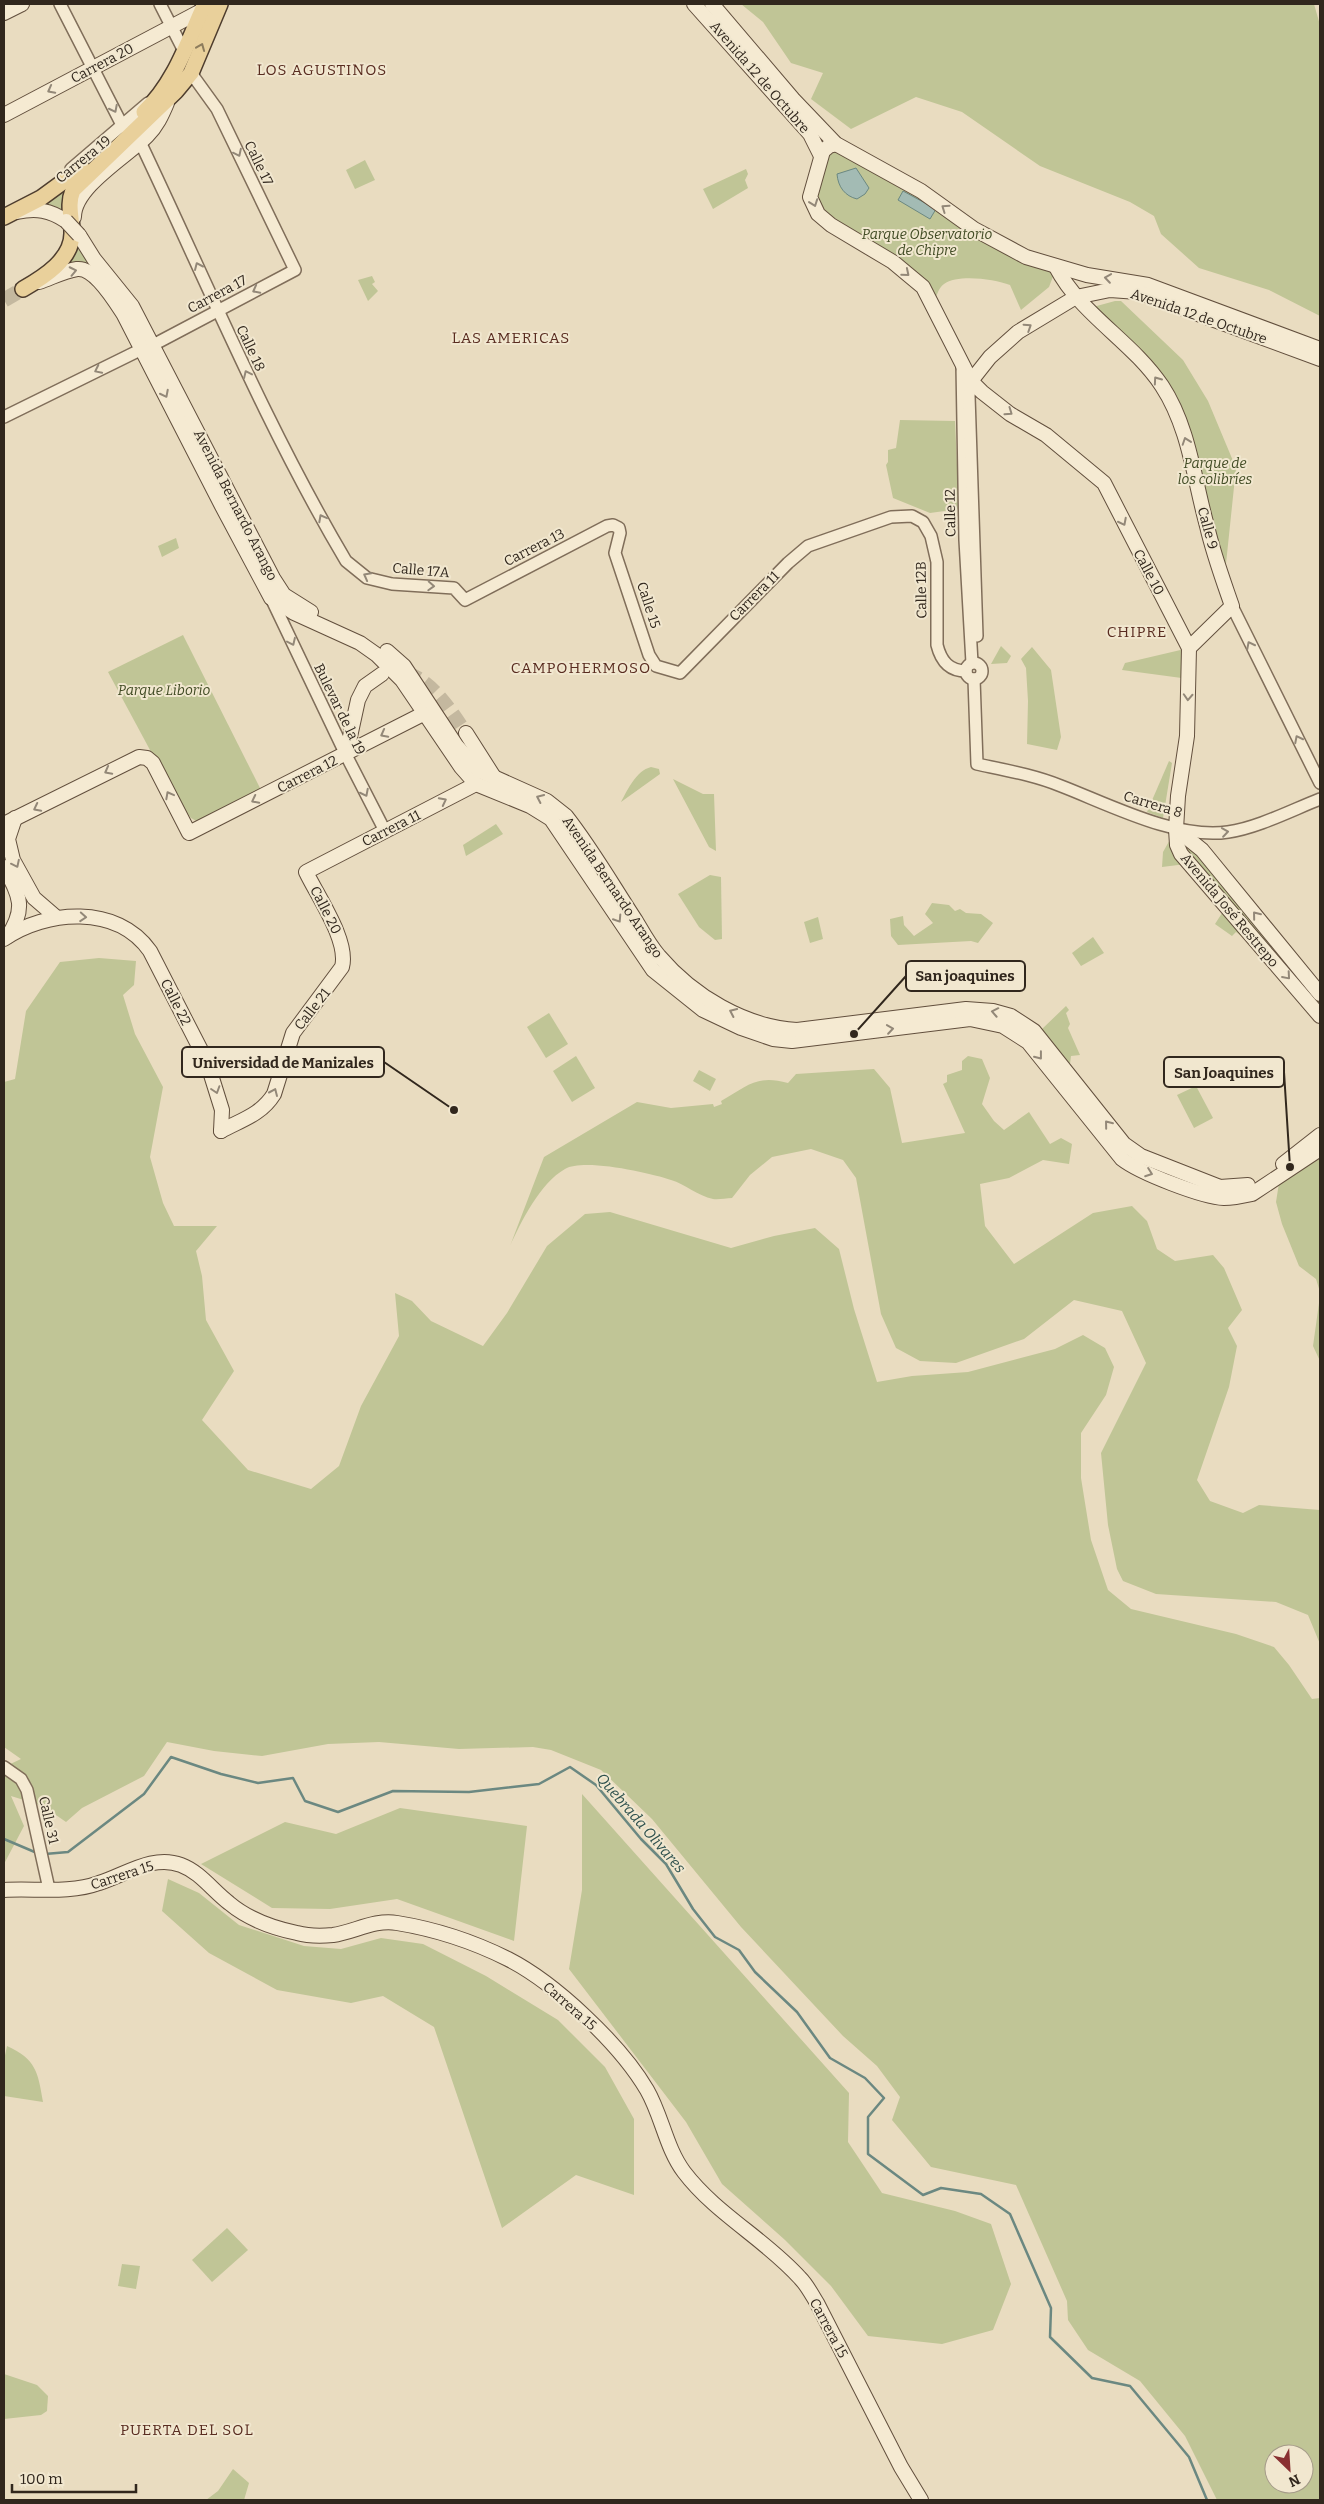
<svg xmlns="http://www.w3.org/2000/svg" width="1324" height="2504" font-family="Bitter,serif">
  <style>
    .green { fill: #c0c596; fill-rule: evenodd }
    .water { fill: #a3bbb4; stroke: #6b8881 }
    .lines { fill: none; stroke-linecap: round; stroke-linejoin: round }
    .stream { stroke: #6b8881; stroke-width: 2.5 }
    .secondary-tunnel { stroke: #c4b89f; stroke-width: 14; stroke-dasharray: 14 7; stroke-linecap: butt }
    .primary-tunnel { stroke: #c4b89f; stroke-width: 15; stroke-dasharray: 15 8; stroke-linecap: butt }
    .tertiary-casing { stroke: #806e5a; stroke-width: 14 }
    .secondary-casing { stroke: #624f3d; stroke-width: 16 }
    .primary-casing { stroke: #4e3d2e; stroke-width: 18 }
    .tertiary { stroke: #f5ead2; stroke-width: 11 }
    .secondary { stroke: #f5ead2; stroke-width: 14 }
    .primary { stroke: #e9d09b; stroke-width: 15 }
    .secondary-bridge-casing { stroke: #624f3d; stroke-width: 16; stroke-linecap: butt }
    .secondary-bridge { stroke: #f5ead2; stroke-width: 14 }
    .oneway { stroke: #8d7c5c }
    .oneway2 { stroke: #938878 }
    .labels { text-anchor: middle; stroke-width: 4; stroke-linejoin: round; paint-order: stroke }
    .street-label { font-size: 14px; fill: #31271d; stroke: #f1e7cf }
    .park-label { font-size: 14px; font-style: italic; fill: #424c25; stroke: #f1e7cf }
    .neighbourhood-label { font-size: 15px; letter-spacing: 1px; fill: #592c20; stroke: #f1e7cf }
    .water-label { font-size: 15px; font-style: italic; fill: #2d504d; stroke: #f1e7cf }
    .leader { fill: none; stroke: #31271d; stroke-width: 2 }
    .callout-dot { fill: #31271d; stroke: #f1e7cf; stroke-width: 2 }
    .callout { fill: #f1e7cf; stroke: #31271d; stroke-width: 2 }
    .callout-label { font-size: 15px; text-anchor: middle; font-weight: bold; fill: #31271d }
  </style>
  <rect width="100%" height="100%" fill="#e9dcc0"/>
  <g class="green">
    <path d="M741,4H1314L1320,25V316L1269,290L1199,268L1161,234L1154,216L1130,202L1040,166L962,112L916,97L851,129L811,99L823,73L791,63L763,22Z"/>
    <path d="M836,144L1054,274L1049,287L1021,310L1010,285C994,279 958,274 944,284C938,288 936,298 933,305L874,243L866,245L831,225L810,197L820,162Z"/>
    <path d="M365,160L375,180L355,189L346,170Z"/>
    <path d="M746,169L748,174L745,180L748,188L713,209L703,189Z"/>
    <path d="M62,192L68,203L67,216L39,206Z"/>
    <path d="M76,240L104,273L55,268Z"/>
    <path d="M372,276L375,282L372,284L378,291L368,301L358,280Z"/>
    <path d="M1115,301H1121L1183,360L1208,401L1236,468L1224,583L1172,403L1093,307Z"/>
    <path d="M900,420L955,421L959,509L930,513L893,498L886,465L888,462V450L896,448Z"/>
    <path d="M176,538L179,548L162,557L158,546Z"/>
    <path d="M183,635L262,792L198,822L191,818L178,802L108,672Z"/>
    <path d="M1001,646L1011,656L1007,663L991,664Z"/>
    <path d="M1032,647L1051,670L1061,737L1057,750L1027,744L1028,701L1026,668L1021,659Z"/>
    <path d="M1189,648V679L1122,670L1125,663Z"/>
    <path d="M1169,761L1172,763L1163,818L1147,812Z"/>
    <path d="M651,767L659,769L660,774L621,802C628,789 636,771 651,767Z"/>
    <path d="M673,779L703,794H714L716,851L709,847Z"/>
    <path d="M496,824L503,834L466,856L463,845Z"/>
    <path d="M1176,829L1320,1001V1010L1186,864L1162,867L1163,852Z"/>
    <path d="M710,875L721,877L722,939L715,940L699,927L678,894Z"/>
    <path d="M932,903L949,905L955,911L960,909L966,913L981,914L993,923L978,943L971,941L898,945L891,936L890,919L903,916L904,925L914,936L933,923L925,914Z"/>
    <path d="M1224,910L1248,941L1236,932L1232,936L1215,924Z"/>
    <path d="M818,917L823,939L810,943L804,922Z"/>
    <path d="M1093,937L1104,953L1081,966L1072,953Z"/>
    <path d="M99,958L136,961L134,985L123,995L135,1034L163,1087L150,1157L163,1203L174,1226H217L196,1251L202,1276L206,1320L234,1371L202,1420L248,1470L311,1489L339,1466L361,1406L399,1336L395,1293L412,1301L431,1321L483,1346L507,1313L547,1246L585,1214L610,1212L731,1248L774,1236L815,1228L839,1249L854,1309L877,1382L912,1376L968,1372L1055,1349L1083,1335L1105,1348L1114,1367L1106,1395L1081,1433V1478L1091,1540L1108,1590L1131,1609L1236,1634L1274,1647L1289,1665L1312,1699L1320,1698V2500H1217L1185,2436L1140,2381L1088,2350L1068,2320L1067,2301L1016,2185L931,2167L892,2120L900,2097L877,2066L843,2036L741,1927L652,1819L601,1770L551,1750L533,1747L459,1749L379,1742L328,1744L262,1756L214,1751L167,1742L144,1776L82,1808L66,1822L43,1806L11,1796L24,1826L4,1864V1767L21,1759L4,1747V1082L15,1079L26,1011L60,962ZM1274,2454H1304V2484H1274Z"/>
    <path d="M1066,1006L1069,1010L1066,1013L1070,1024L1068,1028L1080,1055L1071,1056L1070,1064L1041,1030Z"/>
    <path d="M549,1013L568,1044L546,1058L527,1027Z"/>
    <path d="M576,1056L595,1088L572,1102L553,1071Z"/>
    <path d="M968,1056L982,1059L990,1078L982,1104L994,1121L1004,1130L1029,1112L1050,1144L1061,1138L1072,1144L1069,1164L1043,1160L1009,1178L980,1184L985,1226L1014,1264L1093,1213L1132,1206L1147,1221L1157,1249L1175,1261L1213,1255L1224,1268L1242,1310L1228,1328L1237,1346L1229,1387L1197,1480L1210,1501L1243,1513L1259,1505L1320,1510V1644L1308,1615L1276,1602L1156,1594L1123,1581L1117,1569L1108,1525L1101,1453L1146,1363L1122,1311L1074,1300L1024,1339L956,1363L920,1361L896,1348L881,1314L856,1178L843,1160L811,1149L772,1157L750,1175L732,1198C726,1198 718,1200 713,1199C698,1196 685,1184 671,1180C650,1173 584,1158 565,1169C540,1183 521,1222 510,1246L544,1157L637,1102L671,1108L713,1104L714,1107L722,1104L721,1101C747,1086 757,1074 788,1083L796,1074L874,1069L890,1088L902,1143L965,1133L943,1084L947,1082V1075L962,1070V1061Z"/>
    <path d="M699,1070L716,1079L710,1091L693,1081Z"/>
    <path d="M1196,1086L1213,1118L1194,1128L1177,1095Z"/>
    <path d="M1320,1153V1292L1316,1279L1299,1266L1282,1224L1276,1202L1279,1183Z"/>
    <path d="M1320,1296V1361L1313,1346Z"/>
    <path d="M582,1794L849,2093L848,2142L882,2193L955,2211L991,2224L1011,2284L993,2330L942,2344L868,2336L831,2286L785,2240L722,2184L686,2122L569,1969L582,1890Z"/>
    <path d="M400,1808L527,1826L514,1941L397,1899L330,1909L272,1908L201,1864L285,1822L336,1834Z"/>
    <path d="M168,1879L199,1893L239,1925L304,1946L341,1949L381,1938L423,1944L486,1976L558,2020L605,2067L634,2119V2195L576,2175L502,2228L434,2027L383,1996L351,2003L277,1990L209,1953L162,1911Z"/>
    <path d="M7,2046C36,2059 38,2072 43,2102L4,2096V2060Z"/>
    <path d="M227,2228L248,2250L212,2282L192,2260Z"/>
    <path d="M122,2264L140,2266L136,2289L118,2286Z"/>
    <path d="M4,2374L37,2385L48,2396L47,2411L41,2415L4,2419Z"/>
    <path d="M233,2469L249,2483L244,2500H206L218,2491Z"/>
  </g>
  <g class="water">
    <path d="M856,168L869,188L865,194L857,199C845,196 838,187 837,174Z"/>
    <path d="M903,191L936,209L930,219L898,200Z"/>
  </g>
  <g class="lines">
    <g class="stream">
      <path d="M4,1839L37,1853"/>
      <path d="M45,1854L68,1852L144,1794L171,1757L221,1774L258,1783L293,1778L305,1801L338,1812L393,1791L469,1792L539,1784L570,1767L596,1785L641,1839L666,1864L693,1909L715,1937L739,1950L755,1972L797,2012L830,2058L865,2078L884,2098L868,2117V2154L923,2195L941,2188L981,2194L1010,2214L1051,2308L1050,2337L1092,2378L1130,2386L1189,2457L1207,2500"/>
    </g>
    <path class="secondary-tunnel" d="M406,673C432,680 451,711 466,733"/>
    <path class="primary-tunnel" d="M4,300L23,289"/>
    <g class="tertiary-casing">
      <g id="tertiary">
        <path d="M60,4L123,127"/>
        <path d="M160,4L185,53"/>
        <path d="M138,143L142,146C208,285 267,428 346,561L367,578L392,584L454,588L465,600L607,526L613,525L619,528L620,533L615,553L649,655L656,666L680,673L788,563L808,546L891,517L912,516L923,522L931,536L937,562V645C941,661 949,671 966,671"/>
        <path d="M71,169L148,103"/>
        <path d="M153,345L295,270L217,109L191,73"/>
        <path d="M962,365L965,540L972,663"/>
        <path d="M971,381L969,396L977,636"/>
        <path d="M4,417L142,349"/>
        <path d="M271,598L346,755L385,831"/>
        <path d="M1232,606L1320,783"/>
        <circle cx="974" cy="671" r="8"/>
        <path d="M974,679L977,764C1005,770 1034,775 1061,786C1108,804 1177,840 1228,832C1257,828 1292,810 1320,799"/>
        <path d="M4,1767L21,1779L27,1790L49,1889"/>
      </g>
    </g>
    <g class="secondary-casing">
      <g id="secondary">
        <path d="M694,4L810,134L821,156"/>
        <path d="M712,4L793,99L836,144L921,191L974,229L1026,257L1087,275L1148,285L1320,349"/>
        <path d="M4,13L22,4"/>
        <path d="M4,115L201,11"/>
        <path d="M836,144L829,146L823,151L810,197L818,214L831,225L893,262L923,287L971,381L982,392L1010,414L1046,435L1104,483L1189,648L1187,736L1178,796L1176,829L1177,845L1181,854L1320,1016"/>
        <path d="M17,212C36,208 50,210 66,221"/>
        <path d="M74,217C74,187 126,157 147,136C157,126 162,115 167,103"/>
        <path d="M79,235L94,259L132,306L273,578L284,595L311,612"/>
        <path d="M1056,267C1081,315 1132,341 1162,386C1189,427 1194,479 1207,526C1213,553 1223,580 1232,606L1189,648"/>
        <path d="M39,282C51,278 64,271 77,269C95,267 115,301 124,315L222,506L271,598L294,613L360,643L377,655L402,680L461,767L476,784L530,806L551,819L653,970L703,1010L741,1028L773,1039L792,1041L970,1019L1003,1026L1028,1042L1122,1159C1140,1173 1202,1197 1224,1198C1234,1198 1243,1196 1252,1194L1320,1149"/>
        <path d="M971,381L990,357L1018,332L1076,297L1110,290L1138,292L1320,359"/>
        <path d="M387,651L404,666L456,745L478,770L547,801L566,816C592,849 613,886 636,921C643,933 650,946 659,956C693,996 745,1027 797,1030L966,1009L993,1011L1011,1016L1034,1031L1124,1144L1141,1156L1220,1187L1248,1185"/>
        <path d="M466,733L494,777"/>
        <path d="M346,755L358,700L365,686L382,674"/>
        <path d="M15,818L8,839L13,860L34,898L56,917"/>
        <path d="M4,824L139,757L147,758L153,763L189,833L423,714"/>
        <path d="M1176,829L1202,850L1320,994"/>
        <path d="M4,867C19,895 27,907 8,936"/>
        <path d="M4,939C46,910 117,904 150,951L207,1062L222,1110L221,1131"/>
        <path d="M221,1131C241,1120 261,1115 274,1094L293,1033L342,967C349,941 318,897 306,872L476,784"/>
        <path d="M1283,1164L1320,1135"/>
        <path d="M4,1890C35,1888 69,1894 99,1883C125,1875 153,1854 181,1865C200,1872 213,1891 229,1903C248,1919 273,1928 297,1933C308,1936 322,1936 333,1935C354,1932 375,1919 397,1923C434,1929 474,1942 508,1959C555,1983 620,2044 647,2090C662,2116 666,2148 684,2172C716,2214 765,2239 800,2278C807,2285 812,2295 817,2303L901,2467L921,2500"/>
      </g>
    </g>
    <g class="primary-casing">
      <g id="primary">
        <path d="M144,112C175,83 188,41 205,4"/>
        <path d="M4,217L41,198L82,168"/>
        <path d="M23,289C44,277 73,259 72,232C72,217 67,205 73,190L176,91L191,73L220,4"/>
      </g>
    </g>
    <use href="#tertiary" class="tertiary"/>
    <use href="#secondary" class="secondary"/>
    <use href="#primary" class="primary"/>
    <g class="secondary-bridge-casing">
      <path id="secondary-bridge" d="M66,221L79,235"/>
    </g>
    <use href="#secondary-bridge" class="secondary-bridge"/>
  </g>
  <defs><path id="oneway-chevron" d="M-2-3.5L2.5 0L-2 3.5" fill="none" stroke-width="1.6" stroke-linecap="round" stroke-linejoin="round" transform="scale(1.25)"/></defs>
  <use class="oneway" href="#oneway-chevron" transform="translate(201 47) rotate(-68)"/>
  <g class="oneway2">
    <use href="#oneway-chevron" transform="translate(51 90) rotate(152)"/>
    <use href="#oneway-chevron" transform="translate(114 109) rotate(63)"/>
    <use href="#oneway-chevron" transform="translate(238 153) rotate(64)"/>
    <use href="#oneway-chevron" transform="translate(814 203) rotate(70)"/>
    <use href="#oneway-chevron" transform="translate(945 208) rotate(-145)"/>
    <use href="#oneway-chevron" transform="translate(198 266) rotate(-114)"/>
    <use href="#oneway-chevron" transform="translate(73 271) rotate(-12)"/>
    <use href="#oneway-chevron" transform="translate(906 273) rotate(40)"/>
    <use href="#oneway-chevron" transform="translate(1108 278) rotate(-172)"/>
    <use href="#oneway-chevron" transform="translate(256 290) rotate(152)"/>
    <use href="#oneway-chevron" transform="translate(1028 327) rotate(-33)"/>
    <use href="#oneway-chevron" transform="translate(98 370) rotate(154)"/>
    <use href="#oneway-chevron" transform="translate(247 374) rotate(-115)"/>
    <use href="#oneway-chevron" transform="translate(1157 380) rotate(-125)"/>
    <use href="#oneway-chevron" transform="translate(165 394) rotate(63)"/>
    <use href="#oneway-chevron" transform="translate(1009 412) rotate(35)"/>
    <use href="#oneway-chevron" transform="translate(1186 441) rotate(-109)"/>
    <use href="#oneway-chevron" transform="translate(322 518) rotate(-118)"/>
    <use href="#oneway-chevron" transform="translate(1123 522) rotate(63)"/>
    <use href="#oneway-chevron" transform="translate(367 576) rotate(-152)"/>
    <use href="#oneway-chevron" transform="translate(431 586) rotate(3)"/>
    <use href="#oneway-chevron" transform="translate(292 642) rotate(65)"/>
    <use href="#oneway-chevron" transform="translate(1250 645) rotate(-117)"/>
    <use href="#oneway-chevron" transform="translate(1188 697) rotate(93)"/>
    <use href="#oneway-chevron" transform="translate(384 734) rotate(152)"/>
    <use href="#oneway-chevron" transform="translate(1298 739) rotate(-117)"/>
    <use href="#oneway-chevron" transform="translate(108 771) rotate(152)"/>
    <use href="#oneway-chevron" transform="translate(365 793) rotate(63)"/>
    <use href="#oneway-chevron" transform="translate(169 795) rotate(-118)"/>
    <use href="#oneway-chevron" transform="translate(540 798) rotate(-155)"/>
    <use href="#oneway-chevron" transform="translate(255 800) rotate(153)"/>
    <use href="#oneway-chevron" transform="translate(443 801) rotate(-27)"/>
    <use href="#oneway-chevron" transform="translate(37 808) rotate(153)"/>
    <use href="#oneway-chevron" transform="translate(1225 832) rotate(-8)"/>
    <use href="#oneway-chevron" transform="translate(16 864) rotate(64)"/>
    <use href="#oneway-chevron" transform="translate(1256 915) rotate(-129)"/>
    <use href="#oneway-chevron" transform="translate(83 917) rotate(4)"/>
    <use href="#oneway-chevron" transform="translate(618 919) rotate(57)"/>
    <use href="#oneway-chevron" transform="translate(1287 976) rotate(49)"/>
    <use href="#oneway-chevron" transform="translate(733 1012) rotate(-155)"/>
    <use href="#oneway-chevron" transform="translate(995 1012) rotate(-169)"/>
    <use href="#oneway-chevron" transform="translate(890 1029) rotate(-8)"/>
    <use href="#oneway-chevron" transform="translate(1039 1056) rotate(52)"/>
    <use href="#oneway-chevron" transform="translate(216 1090) rotate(72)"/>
    <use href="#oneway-chevron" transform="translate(274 1092) rotate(-66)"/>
    <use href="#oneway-chevron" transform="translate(1108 1124) rotate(-129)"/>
    <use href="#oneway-chevron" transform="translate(1149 1173) rotate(20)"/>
  </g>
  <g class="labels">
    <g class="street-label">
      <text transform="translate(102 63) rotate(-28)" y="5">Carrera 20</text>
      <text transform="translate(760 77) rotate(49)" y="5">Avenida 12 de Octubre</text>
      <text transform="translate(83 159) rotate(-39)" y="5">Carrera 19</text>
      <text transform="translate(259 163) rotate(64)" y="5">Calle 17</text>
      <text transform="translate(217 294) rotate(-28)" y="5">Carrera 17</text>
      <text transform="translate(1199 316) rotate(19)" y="5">Avenida 12 de Octubre</text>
      <text transform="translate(251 348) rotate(65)" y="5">Calle 18</text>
      <text transform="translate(236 505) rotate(63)" y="5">Avenida Bernardo Arango</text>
      <text transform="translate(950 513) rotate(-91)" y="5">Calle 12</text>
      <text transform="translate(1208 528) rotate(75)" y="5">Calle 9</text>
      <text transform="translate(534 547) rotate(-27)" y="5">Carrera 13</text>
      <text transform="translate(421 570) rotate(5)" y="5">Calle 17A</text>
      <text transform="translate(1149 572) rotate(62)" y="5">Calle 10</text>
      <text transform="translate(921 590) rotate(-91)" y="5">Calle 12B</text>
      <text transform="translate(754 596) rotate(-45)" y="5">Carrera 11</text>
      <text transform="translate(649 605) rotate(72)" y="5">Calle 15</text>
      <text transform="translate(340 709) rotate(64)" y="5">Bulevar de la 19</text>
      <text transform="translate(307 774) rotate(-27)" y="5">Carrera 12</text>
      <text transform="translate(1153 804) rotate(17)" y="5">Carrera 8</text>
      <text transform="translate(391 828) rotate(-27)" y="5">Carrera 11</text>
      <text transform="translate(613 887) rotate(56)" y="5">Avenida Bernardo Arango</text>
      <text transform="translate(326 910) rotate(63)" y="5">Calle 20</text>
      <text transform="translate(1230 910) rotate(50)" y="5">Avenida José Restrepo</text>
      <text transform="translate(176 1002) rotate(63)" y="5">Calle 22</text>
      <text transform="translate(312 1009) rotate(-52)" y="5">Calle 21</text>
      <text transform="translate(49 1820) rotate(77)" y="5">Calle 31</text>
      <text transform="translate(122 1875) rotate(-18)" y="5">Carrera 15</text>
      <text transform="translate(570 2006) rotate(41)" y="5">Carrera 15</text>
      <text transform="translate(829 2328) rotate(62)" y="5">Carrera 15</text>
    </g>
    <g class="park-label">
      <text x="927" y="239">Parque Observatorio<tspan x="927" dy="16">de Chipre</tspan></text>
      <text x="1215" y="468">Parque de<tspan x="1215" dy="16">los colibríes</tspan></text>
      <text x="164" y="695">Parque Liborio</text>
    </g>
    <g class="neighbourhood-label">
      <text x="322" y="75">LOS AGUSTINOS</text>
      <text x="511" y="343">LAS AMERICAS</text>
      <text x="1137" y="637">CHIPRE</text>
      <text x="581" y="673">CAMPOHERMOSO</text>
      <text x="187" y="2435">PUERTA DEL SOL</text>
    </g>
    <g class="water-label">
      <text transform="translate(641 1823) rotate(49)" y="5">Quebrada Olivares</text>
    </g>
  </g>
  <path class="leader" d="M854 1034L906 976M454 1110L384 1062M1290 1167L1284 1072"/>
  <g class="callout-dot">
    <circle cx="854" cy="1034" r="5"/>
    <circle cx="454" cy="1110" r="5"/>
    <circle cx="1290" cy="1167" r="5"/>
  </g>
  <g class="callout">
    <rect x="906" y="961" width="119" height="30" rx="5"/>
    <rect x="182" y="1047" width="202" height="30" rx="5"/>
    <rect x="1164" y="1057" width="120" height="30" rx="5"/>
  </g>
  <g class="callout-label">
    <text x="965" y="981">San joaquines</text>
    <text x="283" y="1068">Universidad de Manizales</text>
    <text x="1224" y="1078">San Joaquines</text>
  </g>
  <rect width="1324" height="2504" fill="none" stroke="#31271d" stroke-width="10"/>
  <g transform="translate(1289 2469) rotate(155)"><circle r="24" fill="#f1e7cf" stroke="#a49a88"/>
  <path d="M0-4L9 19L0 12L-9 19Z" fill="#893031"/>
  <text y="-8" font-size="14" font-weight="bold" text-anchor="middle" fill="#31271d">N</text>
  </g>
  <path d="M12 2484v8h124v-8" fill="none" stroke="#31271d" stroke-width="2.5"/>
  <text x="20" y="2484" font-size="15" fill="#31271d" stroke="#f1e7cf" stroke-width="4" paint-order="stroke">100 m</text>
</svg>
